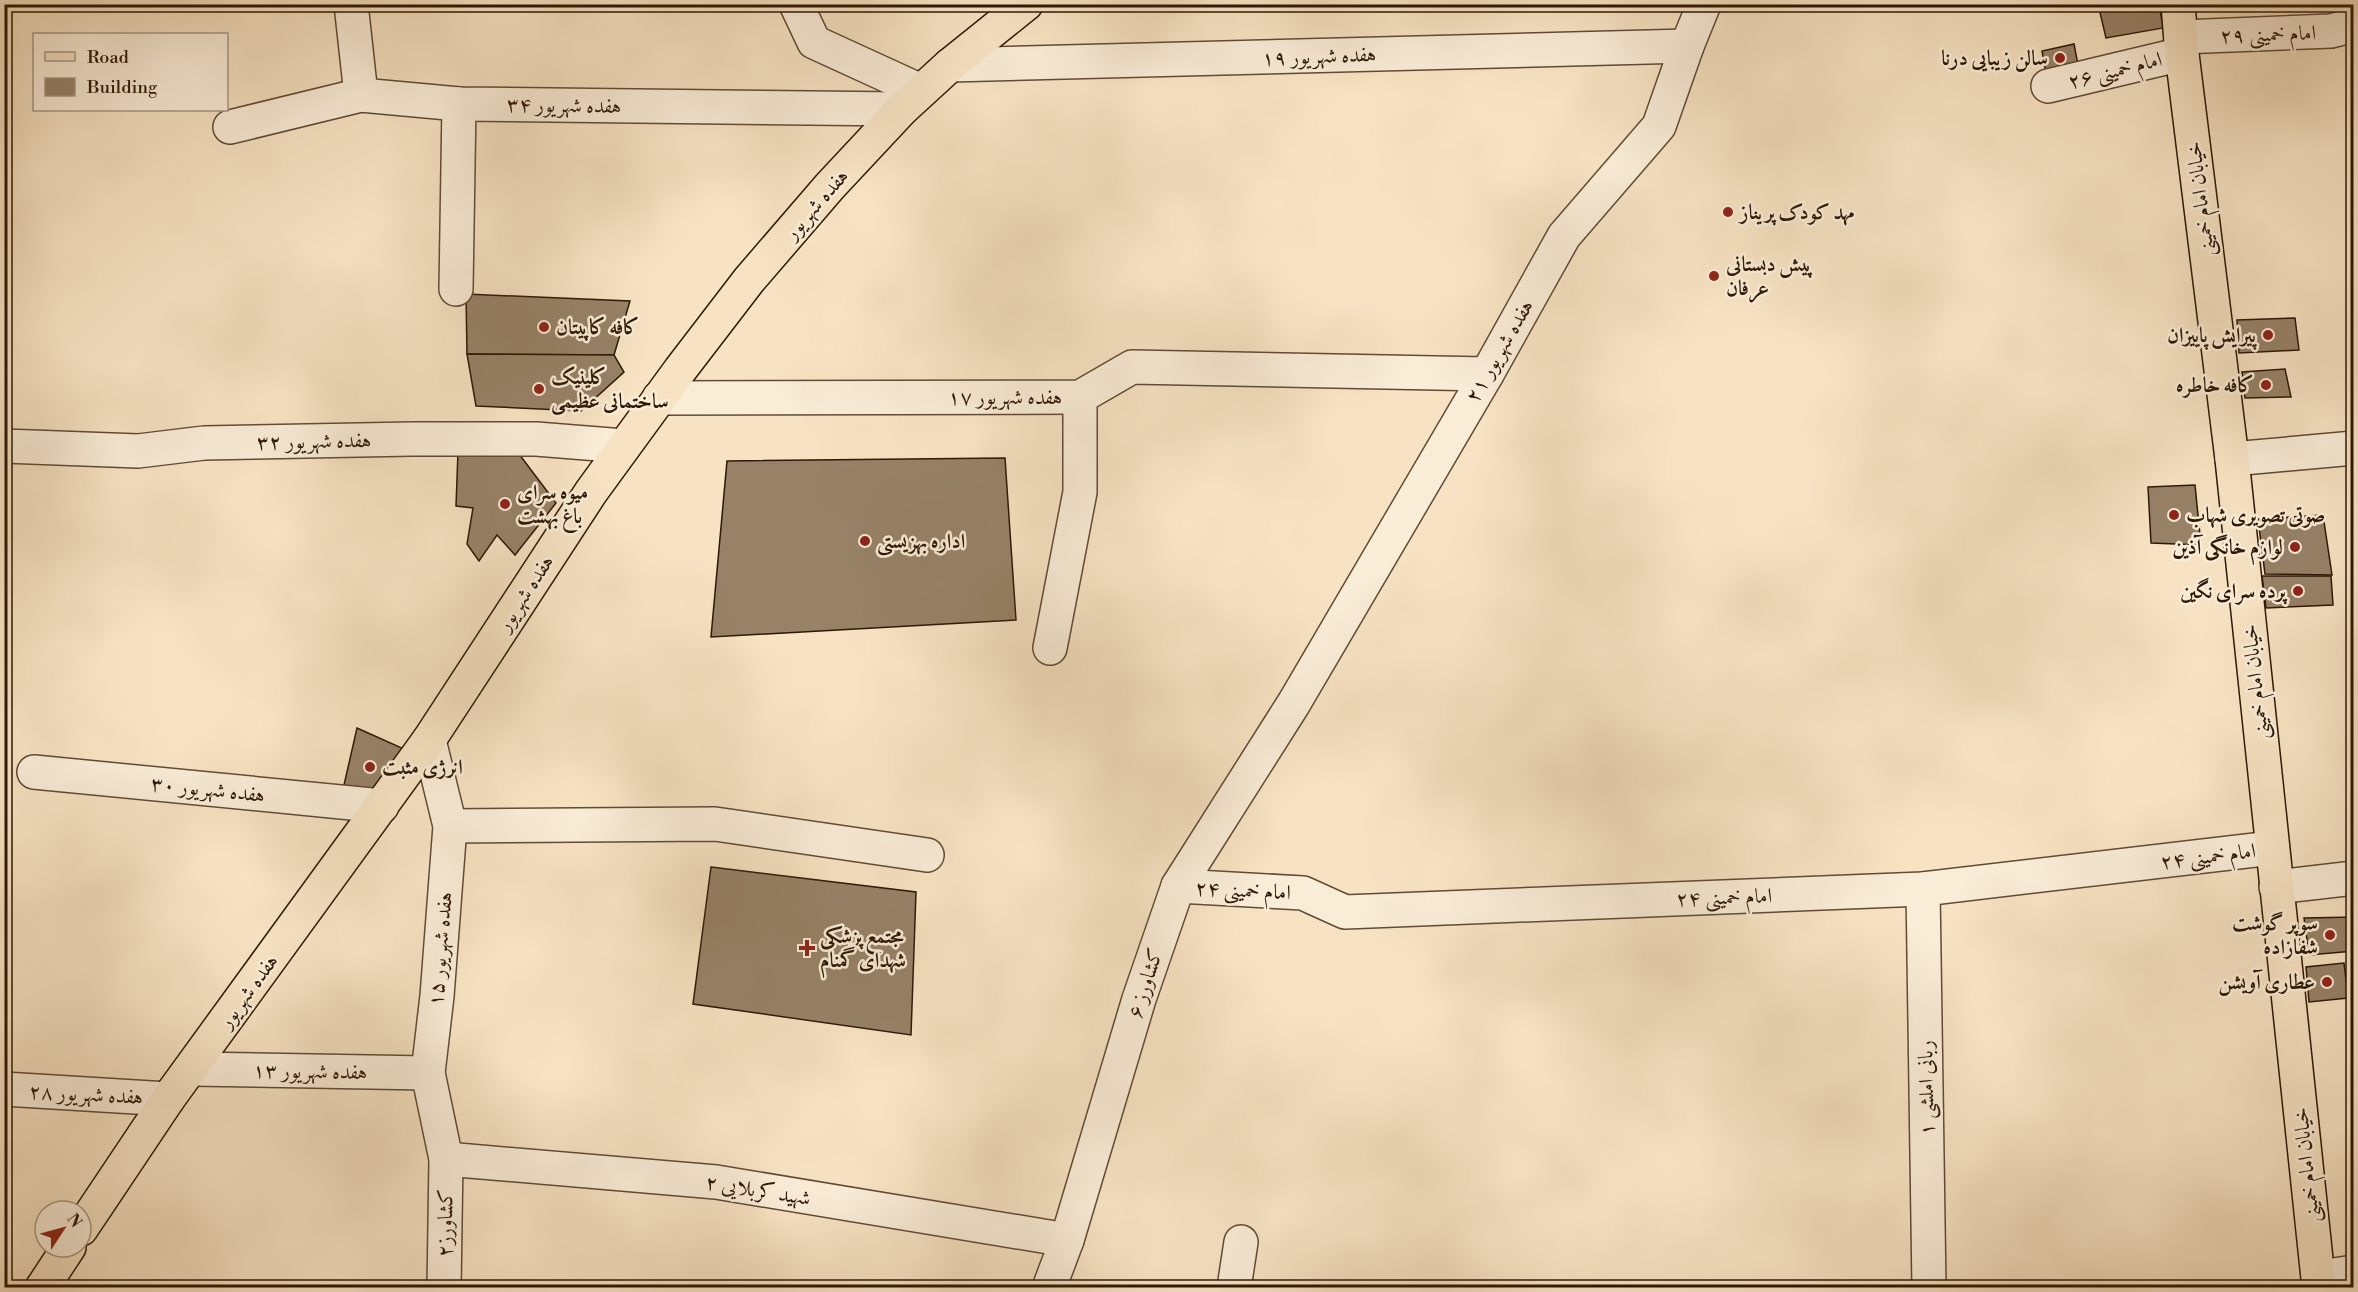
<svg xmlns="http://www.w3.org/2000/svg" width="2358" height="1292" font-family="'Libre Bodoni',Amiri,serif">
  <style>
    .building { fill: #978268; stroke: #2e1805; stroke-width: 1.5 }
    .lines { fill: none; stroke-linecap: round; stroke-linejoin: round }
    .minor-casing { stroke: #604b34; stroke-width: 36 }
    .major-casing { stroke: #2e1805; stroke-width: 36 }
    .minor { stroke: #faedd8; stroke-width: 33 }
    .major { stroke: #f7e3c3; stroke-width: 33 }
    .poi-dot { fill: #8f2418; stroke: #faedd8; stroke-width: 2 }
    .labels { text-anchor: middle; stroke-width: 5; stroke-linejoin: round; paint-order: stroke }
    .street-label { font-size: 21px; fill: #2e1805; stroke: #faedd8 }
    .poi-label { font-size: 21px; font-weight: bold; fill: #2e1805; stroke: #faedd8; text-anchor: start }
  </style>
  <rect width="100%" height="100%" fill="#f7e3c3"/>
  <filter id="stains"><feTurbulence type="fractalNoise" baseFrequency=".00333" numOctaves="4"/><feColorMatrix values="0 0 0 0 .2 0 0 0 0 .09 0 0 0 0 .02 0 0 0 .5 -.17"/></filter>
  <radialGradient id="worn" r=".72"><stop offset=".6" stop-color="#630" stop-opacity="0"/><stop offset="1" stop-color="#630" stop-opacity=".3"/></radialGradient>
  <g class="building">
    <path d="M2098,4H2159L2163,28L2106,38Z"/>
    <path d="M2074,44L2078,65L2046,73L2042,51Z"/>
    <path d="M466,294L630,301L614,355L467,354Z"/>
    <path d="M2295,318L2299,350L2239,353L2237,320Z"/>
    <path d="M467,354L614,355L624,372L581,411L476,406Z"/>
    <path d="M2285,369L2291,397L2245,398L2242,372Z"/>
    <path d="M458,451L519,454L556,503L515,555L497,535L479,561L467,544L473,508L456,506Z"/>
    <path d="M1005,458L1016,620L711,637L727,461Z"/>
    <path d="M2195,485L2201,545L2151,543L2148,487Z"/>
    <path d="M2323,515L2332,575L2265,574L2258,519Z"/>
    <path d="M2262,576H2331L2333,605L2266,608Z"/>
    <path d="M357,728L404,749L375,793L344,785Z"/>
    <path d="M711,867L916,892L911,1035L693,1004Z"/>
    <path d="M2354,917V951L2309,955L2304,918Z"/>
    <path d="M2344,963L2348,998L2309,1002L2306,967Z"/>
  </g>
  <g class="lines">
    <g class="minor-casing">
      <g id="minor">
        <path d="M351,4L361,95"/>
        <path d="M796,4L814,42L921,91"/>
        <path d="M2181,37L2331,31L2354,25"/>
        <path d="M950,65L1687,46"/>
        <path d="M2048,86L2182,54"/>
        <path d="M230,127L361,95L459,104L902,109"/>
        <path d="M456,289L459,104"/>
        <path d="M659,398L1080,397L1132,367L1487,374"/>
        <path d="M4,446L138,451L204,443L412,439H536L624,446"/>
        <path d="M2232,459L2354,448"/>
        <path d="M1050,648L1080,492V397"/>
        <path d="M429,740L450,826L437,996L428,1073L446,1159L444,1288"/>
        <path d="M34,772L382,806"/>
        <path d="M450,826L715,824L927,855"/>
        <path d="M1178,886L1303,893L1345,912L1923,889L2272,848"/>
        <path d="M2276,887L2354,878"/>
        <path d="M1923,889L1929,1288"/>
        <path d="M192,1069L428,1073"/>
        <path d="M4,1089L168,1099"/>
        <path d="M446,1159L716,1182L1067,1240"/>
        <path d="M2319,1277L2354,1272"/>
        <path d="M1049,1288L1067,1240L1139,999L1178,886L1294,703L1487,374L1564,236L1659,126L1687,46L1704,4"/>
        <path d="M1234,1288L1241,1242"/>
      </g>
    </g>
    <g class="major-casing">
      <g id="major">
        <path d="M2178,4L2182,54L2232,459L2319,1288"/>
        <path d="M81,1229L168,1099L429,740L591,492L680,370L749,280L830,186L902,109L950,65L1026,4"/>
        <path d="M42,1288L69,1247"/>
      </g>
    </g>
    <use href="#minor" class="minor"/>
    <use href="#major" class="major"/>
  </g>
  <g class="poi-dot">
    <circle cx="2060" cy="58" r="6"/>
    <circle cx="1728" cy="212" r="6"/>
    <circle cx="1714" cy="276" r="6"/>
    <circle cx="544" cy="327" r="6"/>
    <circle cx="2268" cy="335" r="6"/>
    <circle cx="2266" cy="385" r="6"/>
    <circle cx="539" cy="389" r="6"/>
    <circle cx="505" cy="504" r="6"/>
    <circle cx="2174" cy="515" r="6"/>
    <circle cx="865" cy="541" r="6"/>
    <circle cx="2295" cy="547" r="6"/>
    <circle cx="2298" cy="591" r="6"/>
    <circle cx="370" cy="767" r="6"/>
    <circle cx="2330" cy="935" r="6"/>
    <path d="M804 939h6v6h6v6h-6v6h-6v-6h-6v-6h6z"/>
    <circle cx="2327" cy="982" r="6"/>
  </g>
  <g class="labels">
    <g class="street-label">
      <text transform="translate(2268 34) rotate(-2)" y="7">امام خمینی ۲۹</text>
      <text transform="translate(1319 56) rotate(-2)" y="7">هفده شهریور ۱۹</text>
      <text transform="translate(2115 70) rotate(-14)" y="7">امام خمینی ۲۶</text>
      <text transform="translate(564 105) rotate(1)" y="7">هفده شهریور ۳۴</text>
      <text transform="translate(2200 199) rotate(-97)" y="7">خیابان امام خمینی</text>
      <text transform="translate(816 204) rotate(-49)" y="7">هفده شهریور</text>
      <text transform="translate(1499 351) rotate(-60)" y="7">هفده شهریور ۲۱</text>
      <text x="1005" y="404">هفده شهریور ۱۷</text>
      <text transform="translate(314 441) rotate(-1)" y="7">هفده شهریور ۳۲</text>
      <text transform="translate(525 593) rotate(-57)" y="7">هفده شهریور</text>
      <text transform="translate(2255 682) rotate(-96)" y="7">خیابان امام خمینی</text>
      <text transform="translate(208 789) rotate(6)" y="7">هفده شهریور ۳۰</text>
      <text transform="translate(2208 856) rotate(-7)" y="7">امام خمینی ۲۴</text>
      <text transform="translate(1243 890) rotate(3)" y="7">امام خمینی ۲۴</text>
      <text transform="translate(1724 897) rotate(-2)" y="7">امام خمینی ۲۴</text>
      <text transform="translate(440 949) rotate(-85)" y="7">هفده شهریور ۱۵</text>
      <text transform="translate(1145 983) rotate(-72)" y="7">کشاورز ۶</text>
      <text transform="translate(248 991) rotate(-54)" y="7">هفده شهریور</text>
      <text transform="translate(310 1071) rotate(1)" y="7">هفده شهریور ۱۳</text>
      <text transform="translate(1926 1088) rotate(-91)" y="7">ربانی املشی ۱</text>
      <text transform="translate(86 1094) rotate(3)" y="7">هفده شهریور ۲۸</text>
      <text transform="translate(2306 1165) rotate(-96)" y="7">خیابان امام خمینی</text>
      <text transform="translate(758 1190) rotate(9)" y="7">شهید کربلایی ۲</text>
      <text transform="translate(445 1223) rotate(-89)" y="7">کشاورز۲</text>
    </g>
    <g class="poi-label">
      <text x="2048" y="65" text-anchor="end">سالن زیبایی درنا</text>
      <text x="1740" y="219">مهد کودک پریناز</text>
      <text x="1726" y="271">پیش دبستانی<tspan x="1726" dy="24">عرفان</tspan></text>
      <text x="556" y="334">کافه کاپیتان</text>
      <text x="2256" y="342" text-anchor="end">پیرایش پاییزان</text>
      <text x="551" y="384">کلینیک<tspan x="551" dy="24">ساختمانی عظیمی</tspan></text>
      <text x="2254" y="392" text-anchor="end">کافه خاطره</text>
      <text x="517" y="499">میوه سرای<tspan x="517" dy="24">باغ بهشت</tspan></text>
      <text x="2186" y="522">صوتی تصویری شهاب</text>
      <text x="877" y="548">اداره بهزیستی</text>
      <text x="2283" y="554" text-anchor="end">لوازم خانگی آذین</text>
      <text x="2286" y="598" text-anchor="end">پرده سرای نگین</text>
      <text x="382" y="774">انرژی مثبت</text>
      <text x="2318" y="930" text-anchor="end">سوپر گوشت<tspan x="2318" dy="24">شفازاده</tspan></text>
      <text x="820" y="943">مجتمع پزشکی<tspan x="820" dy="24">شهدای گمنام</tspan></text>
      <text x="2315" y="989" text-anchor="end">عطاری آویشن</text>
    </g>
  </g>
  <rect width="2358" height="1292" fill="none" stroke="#f7e3c3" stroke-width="24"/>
  <rect x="6" y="6" width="2346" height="1280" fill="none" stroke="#2e1805" stroke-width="3"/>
  <rect x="12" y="12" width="2334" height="1268" fill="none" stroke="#2e1805" stroke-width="1.5"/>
  <rect x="33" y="33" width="195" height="78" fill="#faedd8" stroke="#a89884" stroke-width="1.5"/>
  <rect x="45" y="52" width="30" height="9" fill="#f7e3c3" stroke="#a89884" stroke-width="1.5"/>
  <text x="87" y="63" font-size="18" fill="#2e1805">Road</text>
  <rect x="45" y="78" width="30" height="18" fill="#978268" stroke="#a89884" stroke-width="1.5"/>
  <text x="87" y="93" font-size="18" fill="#2e1805">Building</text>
  <g transform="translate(63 1229) rotate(54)"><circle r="28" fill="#faedd8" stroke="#a89884" stroke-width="1.5"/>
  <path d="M0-4.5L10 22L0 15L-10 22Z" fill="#8f2418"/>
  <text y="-9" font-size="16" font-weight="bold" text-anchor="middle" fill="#2e1805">N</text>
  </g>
  <rect width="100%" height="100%" filter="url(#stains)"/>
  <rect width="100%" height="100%" fill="url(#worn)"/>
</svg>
